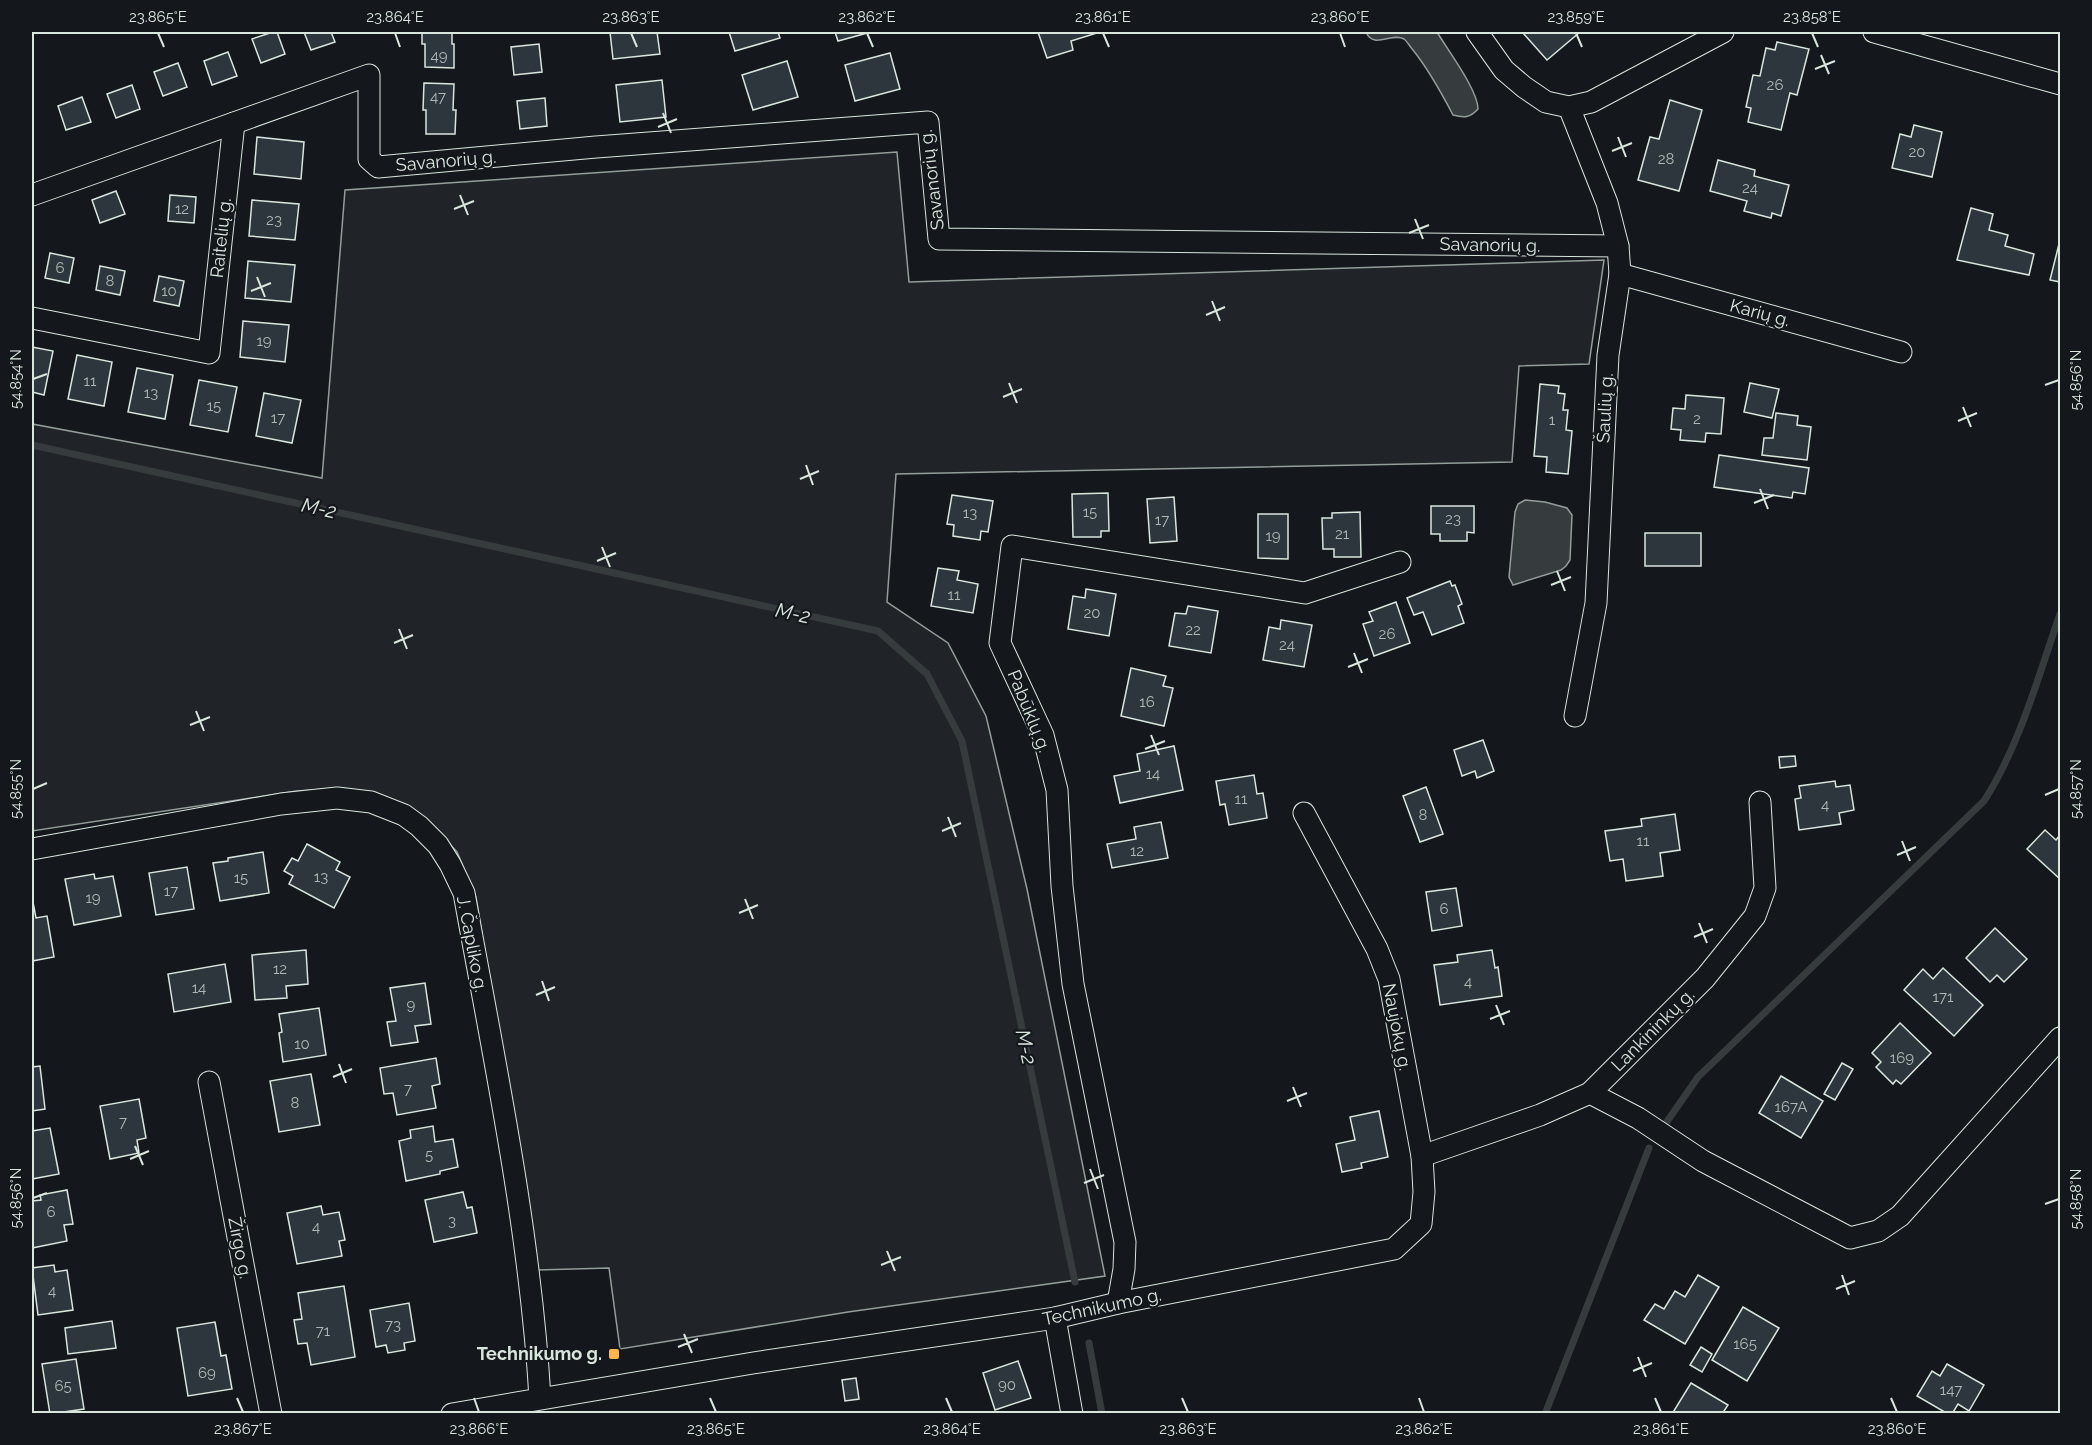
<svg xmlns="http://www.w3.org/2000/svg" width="2092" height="1445" font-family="Raleway,sans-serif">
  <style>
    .green { fill: #202428; stroke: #939e99; stroke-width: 1.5 }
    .water { fill: #363b3e; stroke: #939e99; stroke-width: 1.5 }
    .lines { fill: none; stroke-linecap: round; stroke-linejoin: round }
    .stream { stroke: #363b3e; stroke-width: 7 }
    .building { fill: #2c363c; stroke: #d8e6dc; stroke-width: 1.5 }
    .street-casing { stroke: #d8e6dc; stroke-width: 23 }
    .street { stroke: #14181c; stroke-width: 21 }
    .ticks { fill: none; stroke: #d8e6dc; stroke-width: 2 }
    .poi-dot { fill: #ffb74d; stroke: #14181c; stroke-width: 2 }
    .labels { text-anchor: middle; stroke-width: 4.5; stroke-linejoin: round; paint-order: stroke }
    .number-label { font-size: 15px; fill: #adbab4 }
    .street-label { font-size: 18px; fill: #d8e6dc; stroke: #14181c }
    .poi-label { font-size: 18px; font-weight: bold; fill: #d8e6dc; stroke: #14181c; text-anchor: end }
    .water-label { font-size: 20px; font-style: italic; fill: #d8e6dc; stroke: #14181c }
    .neatline { fill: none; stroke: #d8e6dc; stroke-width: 2 }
    .ticks-label { font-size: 15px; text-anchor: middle; fill: #d8e6dc }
  </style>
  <rect width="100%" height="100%" fill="#14181c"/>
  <path class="green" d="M897,152L909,282L1604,260L1589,364L1519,366L1512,462L896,474L887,602L948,643L986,716L1027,889L1105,1276L848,1312L620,1349L609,1268L537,1270L476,897L457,852L431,824L384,797L343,788L297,791L32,831V424L322,478L345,190Z"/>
  <g class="water">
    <path d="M1366,32H1437C1447,49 1478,90 1478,109C1470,118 1464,118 1453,115C1441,92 1429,70 1413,50C1410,47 1407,41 1404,39C1391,32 1374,50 1366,32Z"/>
    <path d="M1525,500L1545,502L1567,508L1572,515L1570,560L1566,566L1561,570L1513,585L1509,577L1515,512L1518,504Z"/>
  </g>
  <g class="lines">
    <g class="stream">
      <path d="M32,445L878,631L927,674L962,741L1075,1282"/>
      <path d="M1666,1123L1698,1077L1984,801C2020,745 2038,677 2060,614"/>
      <path d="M1089,1343L1102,1414"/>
      <path d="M1545,1414L1649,1148"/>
    </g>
  </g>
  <g class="building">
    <path d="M273,32H277L285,54L261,63L252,39Z"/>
    <path d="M304,32H331L335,42L311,50Z"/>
    <path d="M422,32H452V44H454V68L425,67V44H422Z"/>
    <path d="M610,32H657L660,54L613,59Z"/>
    <path d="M729,32H778L780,38L735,51Z"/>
    <path d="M835,32H871L838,41Z"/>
    <path d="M1038,32H1097V33L1071,41L1073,50L1047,58Z"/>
    <path d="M1522,32H1580L1547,60Z"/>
    <path d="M1777,42L1809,49L1797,95L1790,93L1781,130L1748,122L1751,108L1746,107L1753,75L1760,76L1766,48L1775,50Z"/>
    <path d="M539,44L542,72L514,75L511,47Z"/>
    <path d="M228,52L237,76L212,85L204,61Z"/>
    <path d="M890,53L900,89L855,101L845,65Z"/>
    <path d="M787,61L798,97L753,110L742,75Z"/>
    <path d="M178,63L187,87L163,96L154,72Z"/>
    <path d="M662,80L666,117L620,122L616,85Z"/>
    <path d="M424,83L454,84L453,110H456L455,134H426V110H423Z"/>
    <path d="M132,85L140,109L116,118L107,94Z"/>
    <path d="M82,97L91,122L66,130L58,106Z"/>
    <path d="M545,98L547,126L520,129L517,101Z"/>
    <path d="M1670,100L1702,110L1679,191L1638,180L1650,137L1659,139Z"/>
    <path d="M1914,125L1942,132L1932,177L1892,168L1900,134L1911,137Z"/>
    <path d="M257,137L304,142L301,179L254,174Z"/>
    <path d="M1718,160L1755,170L1754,176L1789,185L1781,216L1772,213L1771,218L1744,211L1747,201L1710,191Z"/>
    <path d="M116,191L125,214L100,223L92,200Z"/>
    <path d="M170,195L196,197L194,223L168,221Z"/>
    <path d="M252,200L299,204L295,240L249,236Z"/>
    <path d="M1971,208L1993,214L1989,230L2008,235L2005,246L2034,254L2029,275L1957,260Z"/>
    <path d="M2060,240V282L2050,280Z"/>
    <path d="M50,253L74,258L69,283L45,278Z"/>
    <path d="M248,261L295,265L291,302L245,298Z"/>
    <path d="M100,266L125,271L120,295L96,290Z"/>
    <path d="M159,276L184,281L179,306L154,301Z"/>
    <path d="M243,321L289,325L285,362L240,357Z"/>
    <path d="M32,347L53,351L44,395L32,392Z"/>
    <path d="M77,355L112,362L104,406L68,399Z"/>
    <path d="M137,368L173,375L165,419L128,412Z"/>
    <path d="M199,380L237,387L228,432L190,425Z"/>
    <path d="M1750,383L1779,389L1772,418L1744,412Z"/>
    <path d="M1540,384L1559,386L1558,393L1565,394L1563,410H1568L1566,430L1572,431L1568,474L1546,472L1547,457L1534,456Z"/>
    <path d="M264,393L301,400L292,443L256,436Z"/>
    <path d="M1686,395L1724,398L1721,434L1706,433L1705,442L1680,440L1681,430L1671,429L1673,408L1685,409Z"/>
    <path d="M1776,413L1798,416L1797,425L1811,427L1807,460L1762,455L1764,438H1773Z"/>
    <path d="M1719,455L1809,468L1805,494L1793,492L1792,498L1714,487Z"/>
    <path d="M1108,493L1109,531H1101V537H1073L1072,494Z"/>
    <path d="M952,495L993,501L988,532L981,531L980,540L953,536L954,525L947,524Z"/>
    <path d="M1174,497L1177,541L1150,543L1147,499Z"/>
    <path d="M1431,506H1474V533L1467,532V541H1440V534H1431Z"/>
    <path d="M1360,512L1361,557H1334V549H1323L1322,518H1332V513Z"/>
    <path d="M1258,514H1288V559L1258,558Z"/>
    <rect x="1645" y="533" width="56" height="33"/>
    <path d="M938,568L959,571L957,580L978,584L973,613L931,606Z"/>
    <path d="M1450,581L1452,586L1455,585L1462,604L1458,606L1464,623L1432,635L1423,612L1414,615L1407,598Z"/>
    <path d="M1086,589L1116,594L1109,636L1068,629L1073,596L1085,598Z"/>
    <path d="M1396,602L1410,643L1374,656L1363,624L1373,621L1369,612Z"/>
    <path d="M1188,606L1218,611L1211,653L1169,646L1175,613L1186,614Z"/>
    <path d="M1281,620L1312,625L1304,667L1263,660L1269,627L1280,629Z"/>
    <path d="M1131,668L1166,676L1163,686L1173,688L1164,726L1121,716Z"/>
    <path d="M1483,740L1494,771L1477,778L1475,771L1462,776L1454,750Z"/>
    <path d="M1174,746L1183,790L1120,803L1114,776L1140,771L1137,754Z"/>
    <path d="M1795,756L1796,766L1780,768L1779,757Z"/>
    <path d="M1254,775L1257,794L1263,793L1267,818L1229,825L1225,804L1220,805L1216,781Z"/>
    <path d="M1835,781L1836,787L1850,785L1854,810L1839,813L1841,824L1799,830L1795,799L1801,798L1799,786Z"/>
    <path d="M1426,787L1443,834L1420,842L1403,796Z"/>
    <path d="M1675,814L1680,850L1660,853L1663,876L1626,881L1623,859L1610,861L1605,831L1642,826L1641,819Z"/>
    <path d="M1161,822L1168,858L1112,868L1107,844L1136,839L1134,827Z"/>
    <path d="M2045,830L2056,840L2060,835V879L2027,849Z"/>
    <path d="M307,844L340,862L336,870L350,877L334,908L289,884L293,876L284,871L292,858L298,861Z"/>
    <path d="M263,852L269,893L220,901L213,863L228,861V858Z"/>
    <path d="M187,867L194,909L156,915L149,873Z"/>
    <path d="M94,874L95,879L113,876L121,916L74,925L65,879Z"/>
    <path d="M1456,888L1462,926L1432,931L1426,892Z"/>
    <path d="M32,897L36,918L47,916L54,957L32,961Z"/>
    <path d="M1995,928L2027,959L2004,982L1997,975L1990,982L1966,958Z"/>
    <path d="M306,950L308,984L286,986L287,998L255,1000L252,955Z"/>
    <path d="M1492,950L1495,968L1498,967L1502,996L1440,1005L1434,965L1458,962L1457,955Z"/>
    <path d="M225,964L231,1002L174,1012L168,974Z"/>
    <path d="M1943,968L1983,1005L1954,1036L1904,990L1923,969L1933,979Z"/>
    <path d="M425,983L431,1024L415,1026L418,1042L391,1046L387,1022L396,1021L390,988Z"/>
    <path d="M319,1008L326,1055L283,1062L279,1033L282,1032L279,1014Z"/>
    <path d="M1900,1023L1931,1053L1901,1084L1896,1080L1893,1084L1876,1067L1881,1062L1872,1053Z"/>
    <path d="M436,1058L440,1084L432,1086L436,1108L397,1115L393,1093L384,1094L380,1068Z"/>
    <path d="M1842,1063L1853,1069L1835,1100L1824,1094Z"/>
    <path d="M40,1066L45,1109L32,1111V1067Z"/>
    <path d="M311,1074L320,1125L279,1132L270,1081Z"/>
    <path d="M1781,1076L1823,1101L1801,1138L1759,1113Z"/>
    <path d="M139,1099L146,1138L137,1140L139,1153L110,1159L100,1106Z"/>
    <path d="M1379,1111L1388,1157L1361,1163L1362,1168L1342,1172L1336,1144L1355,1140L1350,1117Z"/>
    <path d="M433,1126L435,1142L453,1139L458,1167L440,1171V1174L406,1181L399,1141L411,1138L410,1130Z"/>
    <path d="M50,1128L59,1174L32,1179V1131Z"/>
    <path d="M67,1190L73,1224L64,1225L67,1241L32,1248V1201L41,1200L40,1195Z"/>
    <path d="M463,1192L467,1208L472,1207L477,1233L434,1242L425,1200Z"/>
    <path d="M321,1206L323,1215L339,1212L345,1240L339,1241L342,1256L297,1264L287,1213Z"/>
    <path d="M54,1265L55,1272L67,1270L73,1310L38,1315L32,1268Z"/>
    <path d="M1698,1275L1719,1287L1685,1344L1644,1320L1655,1304L1664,1309L1675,1291L1685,1297Z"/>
    <path d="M344,1286L355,1357L311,1365L307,1343L298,1344L294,1320L302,1319L298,1293Z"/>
    <path d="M409,1303L415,1341L404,1343L405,1350L388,1353L386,1345L376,1347L370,1310Z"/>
    <path d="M1743,1307L1779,1328L1747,1381L1712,1360Z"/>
    <path d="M112,1321L116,1348L68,1354L65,1328Z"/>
    <path d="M215,1322L221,1356L226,1355L232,1389L188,1396L177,1328Z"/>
    <path d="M1701,1347L1712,1354L1702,1372L1690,1365Z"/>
    <path d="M76,1359L84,1409L50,1414L42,1364Z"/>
    <path d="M1018,1361L1031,1398L995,1410L983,1373Z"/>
    <path d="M1947,1364L1984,1385L1969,1411L1958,1404L1952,1414H1948L1917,1396L1932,1371L1940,1376Z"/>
    <path d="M856,1378L859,1399L845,1401L842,1380Z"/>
    <path d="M1691,1383L1728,1405L1722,1414H1672Z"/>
  </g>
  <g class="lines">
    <g class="street-casing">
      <g id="street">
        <path d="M1477,32L1504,70L1524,87L1546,102L1569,107L1591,102L1723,32"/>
        <path d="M1874,32L2060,84"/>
        <path d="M1569,107L1607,203L1618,246L1620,274L1608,355L1596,603L1575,716"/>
        <path d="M32,195L369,75V159L378,167L596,147L928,122L939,239L1618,246"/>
        <path d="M1620,274L1901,352"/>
        <path d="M32,318L209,353L234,123"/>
        <path d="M32,849L281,804L337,798L371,802L404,815L419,826L438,845L450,864L464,893C494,1060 530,1228 540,1398"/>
        <path d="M209,1082L271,1414"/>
        <path d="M1590,1093L1638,1118L1703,1161L1850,1238L1878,1231L1900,1216L2060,1038"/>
        <path d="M1422,1156L1540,1115L1590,1093L1705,978L1755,916L1765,888L1760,802"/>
        <path d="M1118,1303L1124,1269L1125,1242L1073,984L1062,886L1057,790L1043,735L1000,643L1012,546L1305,593L1400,562"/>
        <path d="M1055,1318L1072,1414"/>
        <path d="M452,1414L753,1363L1055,1318L1118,1303L1394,1249L1421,1224L1424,1192L1422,1156L1389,979L1377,949L1304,813"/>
      </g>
    </g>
    <use href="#street" class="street"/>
  </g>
  <path class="ticks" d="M158,33L164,47M395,33L400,47M631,33L637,47M867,33L873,47M1103,33L1109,47M1340,33L1345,47M1576,33L1582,47M1812,33L1818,47M1821,55L1829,74M1815,69L1835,61M663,113L671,133M658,127L677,119M1618,137L1626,157M1612,151L1632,143M460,195L468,215M454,209L474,201M1415,219L1423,239M1409,233L1429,225M257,277L265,297M251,291L271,283M1212,301L1220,321M1206,315L1225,307M33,379L47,374M1009,383L1017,403M2045,385L2059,380M1003,397L1022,389M1963,407L1971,427M1958,421L1977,413M806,465L813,485M800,479L819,471M1760,489L1768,509M1754,503L1774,495M602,547L610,567M597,561L616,553M1557,571L1565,591M1551,585L1571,577M399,629L407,649M394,643L413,635M1354,653L1362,673M1348,667L1368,659M196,711L204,731M190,725L210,717M1151,735L1159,755M1145,749L1165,741M33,789L47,783M2045,795L2059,789M948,817L956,837M942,831L961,823M1902,841L1910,861M1897,855L1916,847M745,899L753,919M739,913L758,905M1699,923L1707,943M1694,937L1713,929M542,981L549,1001M536,995L555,987M1496,1005L1504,1025M1490,1019L1510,1011M339,1064L346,1083M333,1077L352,1069M1293,1087L1301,1107M1287,1101L1307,1093M135,1146L143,1165M130,1159L149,1151M1090,1169L1098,1189M1084,1183L1104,1175M33,1198L47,1193M2045,1204L2059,1199M887,1251L895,1271M881,1265L901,1257M1842,1275L1849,1295M1836,1289L1855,1281M684,1334L692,1353M678,1347L698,1339M1638,1357L1646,1377M1633,1371L1652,1363M237,1398L243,1412M474,1398L479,1412M710,1398L716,1412M946,1398L952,1412M1182,1398L1188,1412M1419,1398L1424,1412M1655,1398L1661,1412M1891,1398L1897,1412"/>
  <rect class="poi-dot" x="608" y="1348" width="12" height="12" rx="3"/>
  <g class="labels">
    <g class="number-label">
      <text x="439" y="61">49</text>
      <text x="1775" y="90">26</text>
      <text x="438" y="102">47</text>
      <text x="1917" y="157">20</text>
      <text x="1666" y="164">28</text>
      <text x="1750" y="193">24</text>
      <text x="182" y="214">12</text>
      <text x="274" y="225">23</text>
      <text x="60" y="273">6</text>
      <text x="110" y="286">8</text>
      <text x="169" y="296">10</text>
      <text x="264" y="346">19</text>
      <text x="90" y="386">11</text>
      <text x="151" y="398">13</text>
      <text x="214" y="411">15</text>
      <text x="278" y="423">17</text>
      <text x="1697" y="424">2</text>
      <text x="1552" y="425">1</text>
      <text x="1090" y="517">15</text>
      <text x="970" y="518">13</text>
      <text x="1453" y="524">23</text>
      <text x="1162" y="525">17</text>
      <text x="1342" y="539">21</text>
      <text x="1273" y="541">19</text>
      <text x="954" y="600">11</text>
      <text x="1092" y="618">20</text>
      <text x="1193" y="635">22</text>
      <text x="1387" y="639">26</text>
      <text x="1287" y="650">24</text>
      <text x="1147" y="707">16</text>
      <text x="1153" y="779">14</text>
      <text x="1241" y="804">11</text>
      <text x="1825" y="810">4</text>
      <text x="1423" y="820">8</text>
      <text x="1643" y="846">11</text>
      <text x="1137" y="856">12</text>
      <text x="321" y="882">13</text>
      <text x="241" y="883">15</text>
      <text x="171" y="896">17</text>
      <text x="93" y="903">19</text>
      <text x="1444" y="914">6</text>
      <text x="280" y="974">12</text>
      <text x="1468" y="987">4</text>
      <text x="199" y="993">14</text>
      <text x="1943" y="1002">171</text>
      <text x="411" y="1010">9</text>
      <text x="302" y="1049">10</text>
      <text x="1902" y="1063">169</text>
      <text x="408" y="1094">7</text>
      <text x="295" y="1108">8</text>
      <text x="1791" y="1112">167A</text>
      <text x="123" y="1127">7</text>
      <text x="429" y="1160">5</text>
      <text x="51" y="1217">6</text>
      <text x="452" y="1226">3</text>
      <text x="316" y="1232">4</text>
      <text x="52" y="1296">4</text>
      <text x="393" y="1330">73</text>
      <text x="323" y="1336">71</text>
      <text x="1745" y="1349">165</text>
      <text x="207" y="1378">69</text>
      <text x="1007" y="1390">90</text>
      <text x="63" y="1391">65</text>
      <text x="1951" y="1395">147</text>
    </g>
    <g class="street-label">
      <text transform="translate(446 161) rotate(-5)" y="6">Savanorių g.</text>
      <text transform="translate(932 180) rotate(-97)" y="6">Savanorių g.</text>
      <text transform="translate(221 238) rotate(-84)" y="6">Raitelių g.</text>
      <text transform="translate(1490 245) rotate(1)" y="6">Savanorių g.</text>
      <text transform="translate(1760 313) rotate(15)" y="6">Karių g.</text>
      <text transform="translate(1605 408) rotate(-87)" y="6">Šaulių g.</text>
      <text transform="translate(1029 711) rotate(68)" y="6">Pabūklų g.</text>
      <text transform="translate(472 944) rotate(79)" y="6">J. Čapliko g.</text>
      <text transform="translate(1397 1027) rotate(79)" y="6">Naujokų g.</text>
      <text transform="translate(1653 1030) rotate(-45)" y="6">Lankininkų g.</text>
      <text transform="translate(240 1248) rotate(79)" y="6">Žirgo g.</text>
      <text transform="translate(1102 1307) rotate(-12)" y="6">Technikumo g.</text>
    </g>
    <g class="poi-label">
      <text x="602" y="1360">Technikumo g.</text>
    </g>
    <g class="water-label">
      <text transform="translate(319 508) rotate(12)" y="7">M-2</text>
      <text transform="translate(793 613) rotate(12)" y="7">M-2</text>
      <text transform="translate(1026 1047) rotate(78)" y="7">M-2</text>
    </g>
  </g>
  <rect width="2092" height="1445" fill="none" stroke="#14181c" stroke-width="66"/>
  <rect x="33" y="33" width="2026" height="1379" class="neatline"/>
  <g class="ticks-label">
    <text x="158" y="22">23.865°E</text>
    <text x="395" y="22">23.864°E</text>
    <text x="631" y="22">23.863°E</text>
    <text x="867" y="22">23.862°E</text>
    <text x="1103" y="22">23.861°E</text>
    <text x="1340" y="22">23.860°E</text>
    <text x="1576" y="22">23.859°E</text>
    <text x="1812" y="22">23.858°E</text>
    <text transform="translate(16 379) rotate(-90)" y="5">54.854°N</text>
    <text transform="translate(2076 380) rotate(-90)" y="5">54.856°N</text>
    <text transform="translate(16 789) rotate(-90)" y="5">54.855°N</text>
    <text transform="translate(2076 789) rotate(-90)" y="5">54.857°N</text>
    <text transform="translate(16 1198) rotate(-90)" y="5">54.856°N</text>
    <text transform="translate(2076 1199) rotate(-90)" y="5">54.858°N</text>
    <text x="243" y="1434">23.867°E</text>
    <text x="479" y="1434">23.866°E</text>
    <text x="716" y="1434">23.865°E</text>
    <text x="952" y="1434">23.864°E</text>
    <text x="1188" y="1434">23.863°E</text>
    <text x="1424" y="1434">23.862°E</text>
    <text x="1661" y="1434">23.861°E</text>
    <text x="1897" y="1434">23.860°E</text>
  </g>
</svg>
